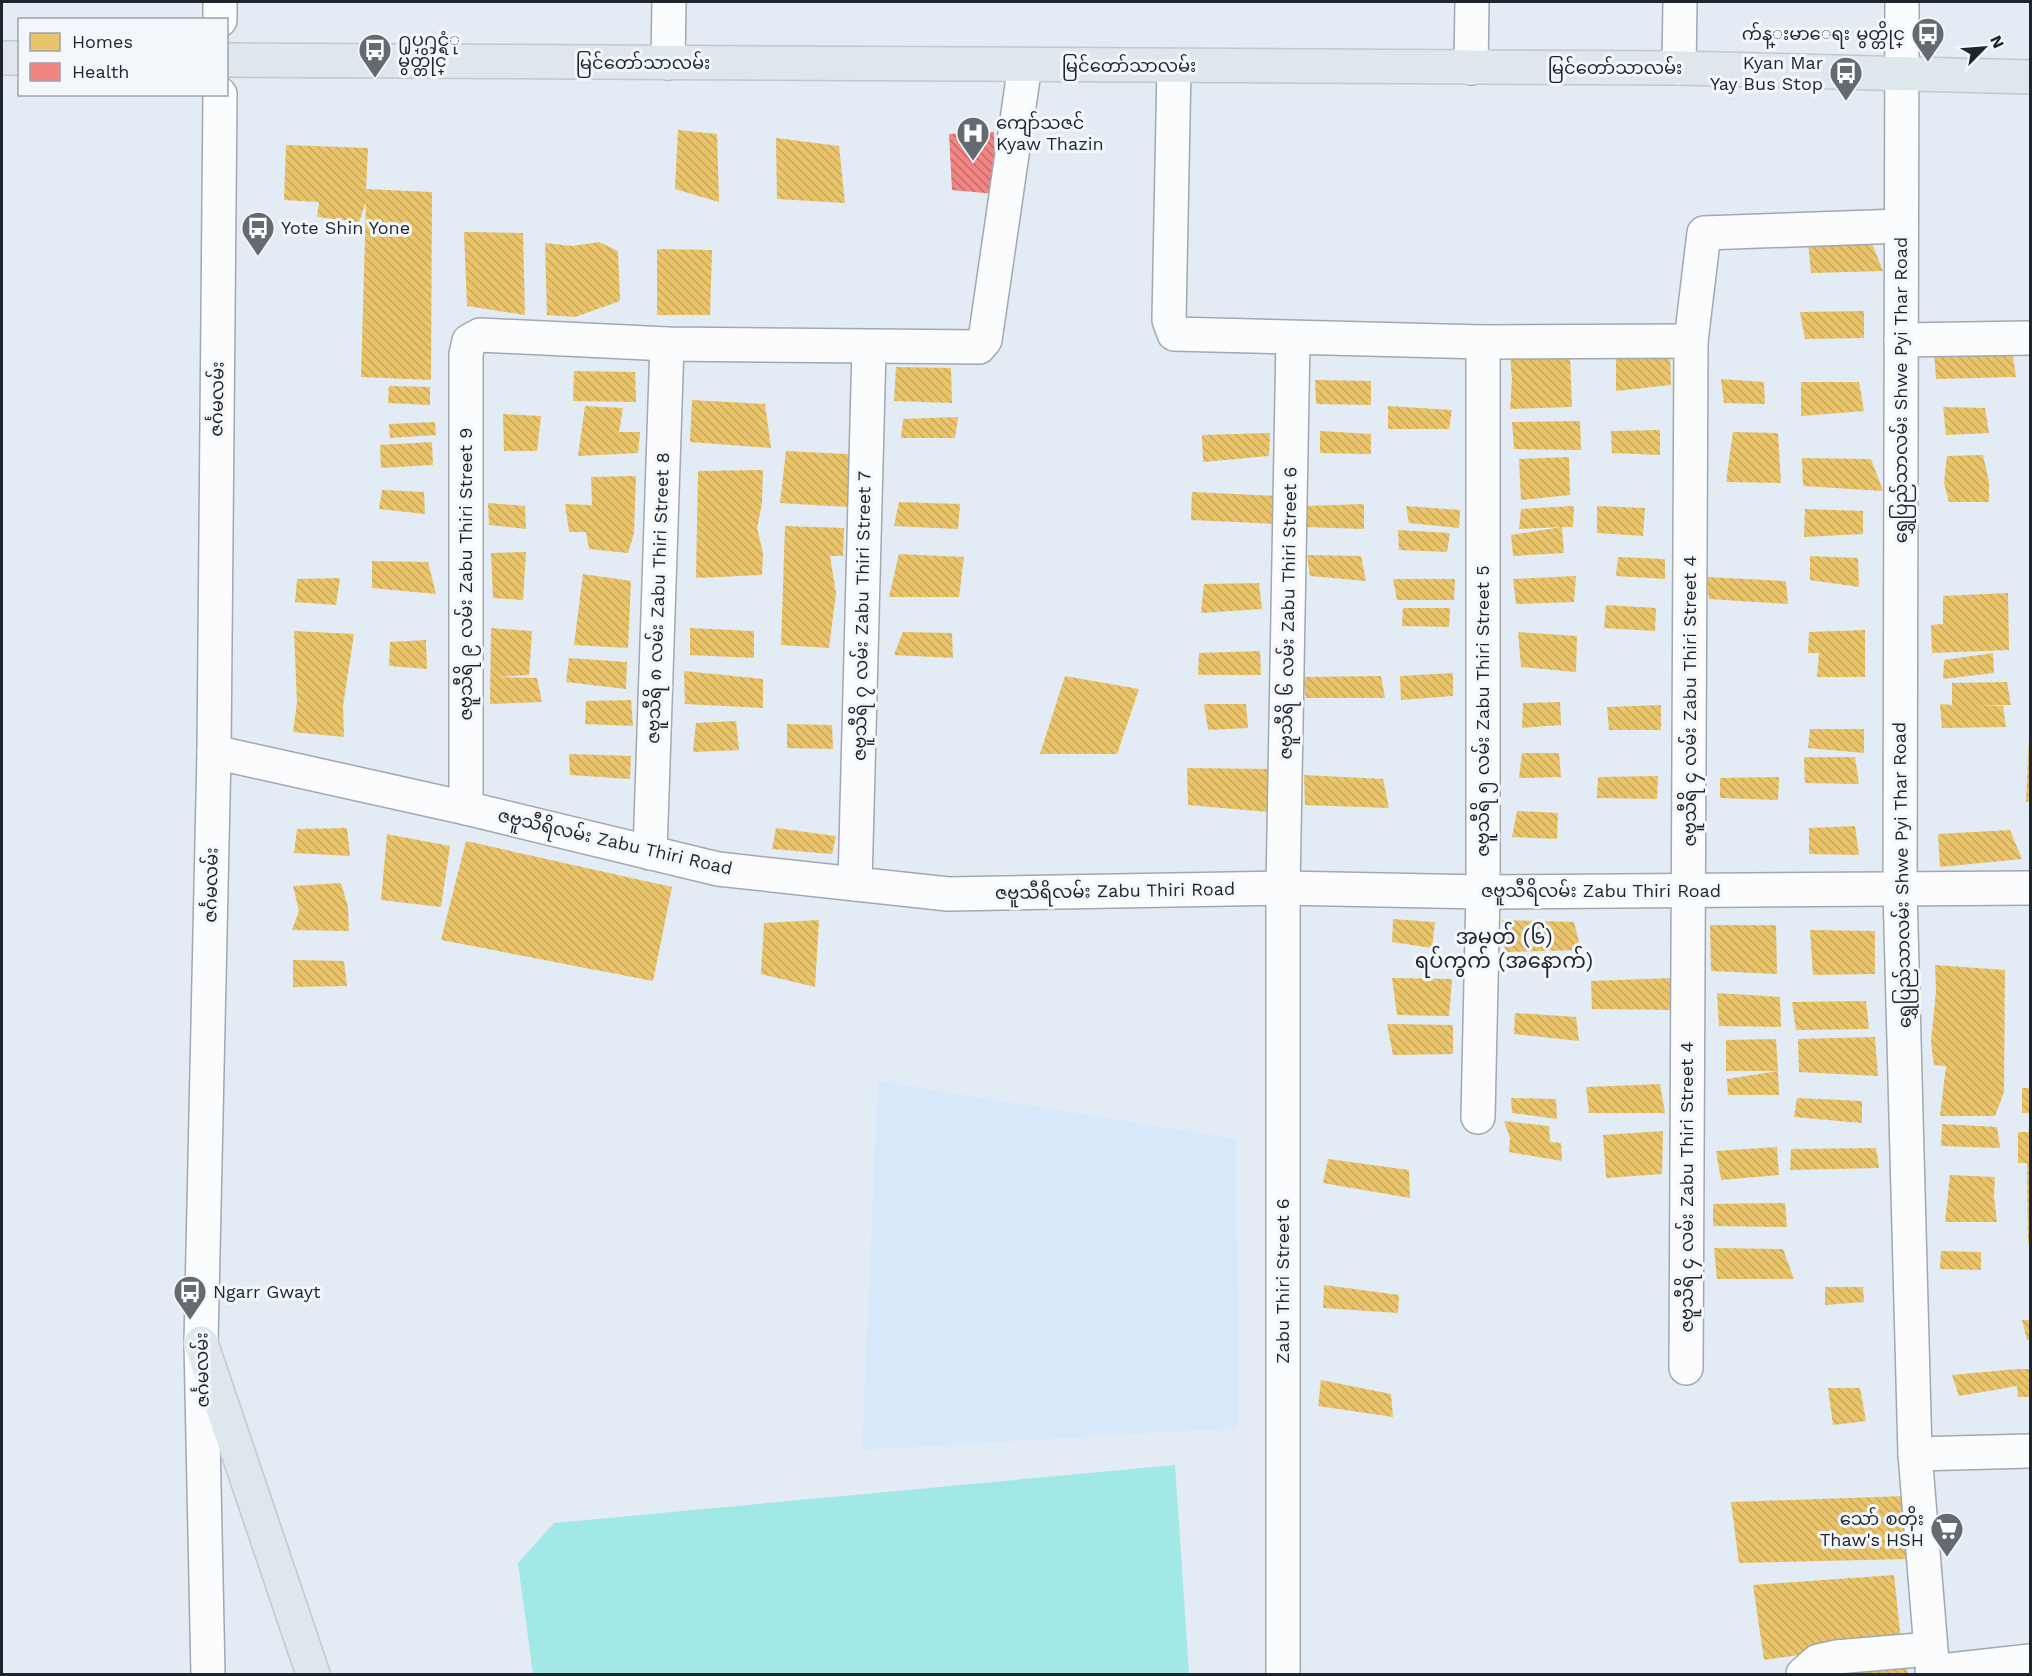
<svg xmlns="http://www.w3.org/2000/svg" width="2032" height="1676" font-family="'Work Sans','Noto Sans Myanmar',sans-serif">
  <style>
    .built { fill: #d7e8fa }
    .water { fill: #a1e8e7 }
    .homes { fill: url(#homes-back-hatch) }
    .health { fill: url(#health-back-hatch) }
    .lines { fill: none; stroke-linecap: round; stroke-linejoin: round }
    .minor-casing { stroke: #a2a8b0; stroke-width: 36 }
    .major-casing { stroke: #c3c8cd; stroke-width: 36 }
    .minor { stroke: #fbfcfd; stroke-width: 33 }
    .major { stroke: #dee8ec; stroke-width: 33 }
    .labels { text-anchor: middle; stroke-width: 6; stroke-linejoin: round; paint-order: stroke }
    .poi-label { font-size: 18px; fill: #1e252c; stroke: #f3f7fb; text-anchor: start }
    .street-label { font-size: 18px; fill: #1e252c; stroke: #f3f7fb }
    .quarter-label { font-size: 21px; fill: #1e252c; stroke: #f3f7fb }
  </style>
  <defs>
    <pattern id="homes-back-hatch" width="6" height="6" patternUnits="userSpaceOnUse" patternTransform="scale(1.5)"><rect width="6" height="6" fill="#e9c46a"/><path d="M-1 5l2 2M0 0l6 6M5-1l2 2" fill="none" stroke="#c7a85c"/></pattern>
    <pattern id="health-back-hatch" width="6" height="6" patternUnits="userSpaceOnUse" patternTransform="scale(1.5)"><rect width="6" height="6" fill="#f28482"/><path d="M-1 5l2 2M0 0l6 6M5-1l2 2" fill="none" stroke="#c36c6b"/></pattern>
  </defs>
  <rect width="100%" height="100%" fill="#e3ebf4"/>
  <path class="built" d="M878,1081L1236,1139L1238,1428L862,1450Z"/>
  <path class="water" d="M1175,1465L1189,1674H533L518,1563L554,1523Z"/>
  <g class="homes">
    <path d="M678,130L717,134L719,202L675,189Z"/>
    <path d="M776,138L839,146L845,203L777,199Z"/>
    <path d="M286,145L368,148L366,189L432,192L431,380L361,377L366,202L359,222L317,217L319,202L284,200Z"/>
    <path d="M464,232L523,233L525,315L467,306Z"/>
    <path d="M1808,241H1871L1883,271L1811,273Z"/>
    <path d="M599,242L618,251L620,301L575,317L547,315L545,243L572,246Z"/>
    <path d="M657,249L712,250L710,315H657Z"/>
    <path d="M1864,311V338L1805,339L1800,312Z"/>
    <path d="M2012,349L2016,377L1936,379L1934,352Z"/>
    <path d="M1510,356L1570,357L1572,407L1510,409L1512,379Z"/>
    <path d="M1670,357L1671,385L1616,391V358Z"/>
    <path d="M896,367L951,368L952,403L894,401Z"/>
    <path d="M574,371L635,372L636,402L573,401Z"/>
    <path d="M1721,379L1764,382L1765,404L1724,403Z"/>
    <path d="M1315,380L1371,381V405L1316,404Z"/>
    <path d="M1801,382H1859L1864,411L1801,416Z"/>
    <path d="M389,386L430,387V405L388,403Z"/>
    <path d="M692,400L765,404L771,448L690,442Z"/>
    <path d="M585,406L623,408L619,432H640L638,453L578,456Z"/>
    <path d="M1388,406L1452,410L1449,429H1388Z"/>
    <path d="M1943,407L1985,408L1989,433L1946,435Z"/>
    <path d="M503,414L541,416L537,451H504Z"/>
    <path d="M958,417L955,438H901L903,419Z"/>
    <path d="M1580,421L1581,450L1514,449L1512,422Z"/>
    <path d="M435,422L436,435L390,438L389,424Z"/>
    <path d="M1660,430V455L1612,453L1611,431Z"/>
    <path d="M1320,431L1371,434V454L1320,453Z"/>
    <path d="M1733,432L1778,433L1781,483L1726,482Z"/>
    <path d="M1270,433L1269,456L1203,462L1202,435Z"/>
    <path d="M432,442L433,465L381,468L380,445Z"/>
    <path d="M786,451L866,455L865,508L780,503Z"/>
    <path d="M1983,455L1989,482V502H1949L1944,483L1947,456Z"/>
    <path d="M1569,457L1570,495L1521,500L1519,459Z"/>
    <path d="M1802,458L1871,459L1883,491L1803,486Z"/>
    <path d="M763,470L762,503L757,528L763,553L762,575L696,578L698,471Z"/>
    <path d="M636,476L634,533L628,553L589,549L586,532H569L565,504L592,505L591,477Z"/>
    <path d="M382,490L424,492L425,514L379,509Z"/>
    <path d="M1192,492L1279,496L1278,524L1191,520Z"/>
    <path d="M899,502L960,504L958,529L894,526Z"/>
    <path d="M488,503L525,506L526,529L489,525Z"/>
    <path d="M1364,504V529L1305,527L1307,506Z"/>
    <path d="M1406,506L1460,510L1459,528L1409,523Z"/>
    <path d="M1574,506L1573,527H1562L1564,553L1513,556L1511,535L1562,527L1519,529L1521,509Z"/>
    <path d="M1597,506L1645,508L1643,536L1597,533Z"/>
    <path d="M1805,509L1863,511V534L1804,537Z"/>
    <path d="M785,526L844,528L843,556H830L836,593L829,648L781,645Z"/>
    <path d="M1398,530L1450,533L1447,552L1399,550Z"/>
    <path d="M526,552L523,600L493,598L491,553Z"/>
    <path d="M899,554L964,557L959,597H889Z"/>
    <path d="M1307,555L1361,556L1366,581L1310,576Z"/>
    <path d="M1810,556L1858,558L1859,587L1810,580Z"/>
    <path d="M1618,557L1665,559V579L1616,576Z"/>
    <path d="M372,561L428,562L436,594L372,588Z"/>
    <path d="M583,574L631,581L628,648L574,645Z"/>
    <path d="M1576,576L1574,602L1516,604L1513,579Z"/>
    <path d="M1707,577L1786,581L1788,604L1709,599Z"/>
    <path d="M340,578L336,605L295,602L297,579Z"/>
    <path d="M1393,579H1455L1454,600H1397Z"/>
    <path d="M1259,583L1262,609L1201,613L1204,584Z"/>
    <path d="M2008,593L2009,650L1932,653L1931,625L1943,624V596Z"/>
    <path d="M1606,605L1656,608L1655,631L1604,628Z"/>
    <path d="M1403,608H1450L1449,627L1402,626Z"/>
    <path d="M491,628L532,631L529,675L498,677L537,678L542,702L490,704Z"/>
    <path d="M690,628L754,631V658L690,655Z"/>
    <path d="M1865,630V677H1817L1819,653H1808L1809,632Z"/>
    <path d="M294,631L354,634L343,706L344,737L293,732L297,703Z"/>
    <path d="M903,632L952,633L953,658L894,655Z"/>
    <path d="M1518,632L1577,636L1576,672L1521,667Z"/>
    <path d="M426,640L427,669L389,666L390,642Z"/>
    <path d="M1260,651L1261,675H1198L1199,653Z"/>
    <path d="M1993,653L1994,673L1943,679L1944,660Z"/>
    <path d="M569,658L627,662L626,689L566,682Z"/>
    <path d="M684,671L763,679V708L685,704Z"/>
    <path d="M1453,673V696L1401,700L1400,676Z"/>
    <path d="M1065,676L1139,689L1117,754H1040Z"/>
    <path d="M1381,676L1385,698H1306L1302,677Z"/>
    <path d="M2007,682L2011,705H1977L2003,706L2006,727L1942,728L1940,704L1952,705V683Z"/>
    <path d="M631,700L633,726L585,724L586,701Z"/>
    <path d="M1560,702L1561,725L1522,728L1523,703Z"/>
    <path d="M1204,704H1246L1248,728L1208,730Z"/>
    <path d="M1661,705V730H1609L1607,707Z"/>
    <path d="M736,721L739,750L693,752L696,723Z"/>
    <path d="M787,724L832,725L833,749L787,748Z"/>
    <path d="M1810,729H1864V753L1808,748Z"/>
    <path d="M2029,739L2030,740V802H2026Z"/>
    <path d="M1522,753H1559L1561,777L1519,778Z"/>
    <path d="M569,754L631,756L630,779L570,775Z"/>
    <path d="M1804,757H1855L1859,784L1805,783Z"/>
    <path d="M1187,768L1281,769L1280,813L1188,805Z"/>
    <path d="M1304,775L1383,779L1389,808L1305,805Z"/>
    <path d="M1658,776L1657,799L1597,798L1598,777Z"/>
    <path d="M1779,777L1778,800L1720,798V778Z"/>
    <path d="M1517,811L1558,813L1557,839L1512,837Z"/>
    <path d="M1855,826L1859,855L1809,854V828Z"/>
    <path d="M347,828L350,856L294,853L297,829Z"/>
    <path d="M776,828L836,836L832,854L772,849Z"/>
    <path d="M2010,830L2022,859L1940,867L1938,834Z"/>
    <path d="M387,834L450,846L441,907L381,900Z"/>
    <path d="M466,841L672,887L653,981L441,940Z"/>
    <path d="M341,883L348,907L349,931L292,930L299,911L293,886Z"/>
    <path d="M1393,919L1435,922L1432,948L1392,942Z"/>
    <path d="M819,920L815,987L761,974L764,923Z"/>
    <path d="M1502,920L1574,922L1581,950L1505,952Z"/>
    <path d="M1710,925H1776L1777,974L1711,971Z"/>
    <path d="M1810,930L1875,931V974L1813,975Z"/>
    <path d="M293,960L344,961L347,986L293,987Z"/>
    <path d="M1935,965L2005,970L2004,1092L1995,1116H1940L1946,1066L1934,1065L1931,1042L1936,991Z"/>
    <path d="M1392,978L1452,979L1449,1016L1397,1015Z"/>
    <path d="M1673,978L1675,1010L1592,1009L1591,981Z"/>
    <path d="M1717,993L1780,997L1781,1027L1719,1026Z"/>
    <path d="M1866,1001L1869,1029L1796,1030L1792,1002Z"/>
    <path d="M1515,1013L1576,1017L1579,1041L1514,1034Z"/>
    <path d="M1387,1024L1453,1025V1054L1393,1055Z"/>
    <path d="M1875,1037L1878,1076L1799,1072L1798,1039Z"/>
    <path d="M1776,1039L1778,1071H1726V1040Z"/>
    <path d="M1778,1071L1779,1095H1728L1727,1079Z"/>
    <path d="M1660,1084L1665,1113H1589L1586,1087Z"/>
    <rect x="2022" y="1088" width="8" height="25"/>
    <path d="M1511,1098L1556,1099L1557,1119L1512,1113Z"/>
    <path d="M1797,1098L1862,1101V1123L1794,1117Z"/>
    <path d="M1504,1121L1549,1126L1550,1142L1561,1143L1562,1161L1509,1152L1510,1138Z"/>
    <path d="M1942,1124L1997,1127L2000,1148L1941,1146Z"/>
    <path d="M1663,1131L1662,1174L1606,1178L1603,1135Z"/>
    <path d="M2018,1132H2030V1243L2028,1244L2027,1163H2018Z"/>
    <path d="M1777,1147L1779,1175L1721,1180L1716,1151Z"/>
    <path d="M1876,1148L1879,1168L1790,1170L1791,1149Z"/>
    <path d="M1328,1159L1409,1170L1410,1198L1323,1183Z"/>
    <path d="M1950,1175L1995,1177L1994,1197L1997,1222H1945Z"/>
    <path d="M1785,1203L1787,1227L1713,1226V1204Z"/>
    <path d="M1714,1248L1783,1249L1794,1279H1717Z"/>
    <path d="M1941,1251L1981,1252V1270L1940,1269Z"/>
    <path d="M1324,1285L1399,1295L1398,1313L1323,1308Z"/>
    <path d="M1825,1287H1863L1864,1302L1825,1305Z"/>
    <path d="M2022,1320H2030V1340H2027Z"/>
    <path d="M2016,1369H2030V1397H2018L2017,1386L1959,1396L1952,1375Z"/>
    <path d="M1321,1380L1391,1394L1393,1417L1318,1406Z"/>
    <path d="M1828,1388H1860L1866,1421L1833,1425Z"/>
    <path d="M1905,1496L1909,1559L1739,1563L1731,1502Z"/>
    <path d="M1894,1575L1901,1641L1764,1660L1753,1585Z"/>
    <path d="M1835,1659L1906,1663L1908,1674H1836Z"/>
  </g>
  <path class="health" d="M994,132L995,194L952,190L949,134Z"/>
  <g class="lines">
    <g class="minor-casing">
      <g id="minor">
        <path d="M220,2V20"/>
        <path d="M1902,2L1900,890L1915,1454L1933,1674"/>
        <path d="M668,63L669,2"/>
        <path d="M1174,66L1169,320L1174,334L1483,342L1691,341"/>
        <path d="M1471,68L1472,2"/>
        <path d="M1679,68L1680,2"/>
        <path d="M1901,340L2030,338"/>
        <path d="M214,752L466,808L718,869L948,894L1283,888L1483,892L2030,888"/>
        <path d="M466,808V354L469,341L480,335L667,344L979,347L985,340L1025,65"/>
        <path d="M650,853L667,344"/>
        <path d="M855,884L869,348"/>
        <path d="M1478,1117L1483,892V342"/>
        <path d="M1686,1368L1691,341L1704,233L1901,226"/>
        <path d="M1915,1454L2030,1451"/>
        <path d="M1932,1672L2030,1661"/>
        <path d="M208,1674L201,1343L214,752L220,94"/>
        <path d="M1283,1674V888L1293,338"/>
        <path d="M1803,1674L1818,1661L1836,1657L1930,1649"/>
      </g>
    </g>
    <g class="major-casing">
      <g id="major">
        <path d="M2,58H20"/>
        <path d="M226,60L1679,68L2030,77"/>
        <path d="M201,1343L313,1674"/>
      </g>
    </g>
    <use href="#minor" class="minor"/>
    <use href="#major" class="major"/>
  </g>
  <defs>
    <g id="bus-pin" transform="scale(1.725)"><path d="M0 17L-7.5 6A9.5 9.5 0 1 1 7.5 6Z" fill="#636a72" stroke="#f3f7fb"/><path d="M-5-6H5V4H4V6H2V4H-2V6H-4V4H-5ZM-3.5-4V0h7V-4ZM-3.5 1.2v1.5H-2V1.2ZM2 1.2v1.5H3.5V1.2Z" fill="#fff"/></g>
    <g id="hospital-pin" transform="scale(1.725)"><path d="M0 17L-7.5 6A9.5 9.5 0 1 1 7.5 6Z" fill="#636a72" stroke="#f3f7fb"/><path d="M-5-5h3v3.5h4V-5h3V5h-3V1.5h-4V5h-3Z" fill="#fff"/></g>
    <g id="supermarket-pin" transform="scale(1.725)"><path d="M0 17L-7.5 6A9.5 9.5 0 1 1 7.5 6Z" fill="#636a72" stroke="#f3f7fb"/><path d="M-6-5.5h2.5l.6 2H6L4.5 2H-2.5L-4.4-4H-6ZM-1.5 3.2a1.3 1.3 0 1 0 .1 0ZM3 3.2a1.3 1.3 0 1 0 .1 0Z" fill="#fff"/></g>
  </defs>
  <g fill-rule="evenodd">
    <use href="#bus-pin" x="1928" y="34"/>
    <use href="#bus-pin" x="375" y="50"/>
    <use href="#bus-pin" x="1846" y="73"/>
    <use href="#hospital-pin" x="973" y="133"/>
    <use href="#bus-pin" x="258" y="228"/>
    <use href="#bus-pin" x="190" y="1292"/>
    <use href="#supermarket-pin" x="1947" y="1529"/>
  </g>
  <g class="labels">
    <g class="poi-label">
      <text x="1905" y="40" text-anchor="end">က်န္းမာေရး မွတ္တိုင္</text>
      <text x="398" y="46">႐ုပ္႐ွင္ရံု<tspan x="398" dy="21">မွတ္တိုင္</tspan></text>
      <text x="1823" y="69" text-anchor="end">Kyan Mar<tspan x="1823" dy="21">Yay Bus Stop</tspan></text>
      <text x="996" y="129">ကျော်သဇင်<tspan x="996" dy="21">Kyaw Thazin</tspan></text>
      <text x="281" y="234">Yote Shin Yone</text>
      <text x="213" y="1298">Ngarr Gwayt</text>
      <text x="1924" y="1525" text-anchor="end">သော် စတိုး<tspan x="1924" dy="21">Thaw's HSH</tspan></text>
    </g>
    <g class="street-label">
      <text x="643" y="69">မြင်တော်သာလမ်း</text>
      <text x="1129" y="72">မြင်တော်သာလမ်း</text>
      <text x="1615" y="74">မြင်တော်သာလမ်း</text>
      <text transform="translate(1901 390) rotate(-90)" y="6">ရွှေပြည်သာလမ်း Shwe Pyi Thar Road</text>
      <text transform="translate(217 399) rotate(-89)" y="6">ဇင်္ဂမလမ်း</text>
      <text transform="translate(466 574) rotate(-90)" y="6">ဇဗူသီရိ ၉ လမ်း Zabu Thiri Street 9</text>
      <text transform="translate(658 598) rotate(-88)" y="6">ဇဗူသီရိ ၈ လမ်း Zabu Thiri Street 8</text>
      <text transform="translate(1288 613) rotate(-89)" y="6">ဇဗူသီရိ ၆ လမ်း Zabu Thiri Street 6</text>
      <text transform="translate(862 616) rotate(-89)" y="6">ဇဗူသီရိ ၇ လမ်း Zabu Thiri Street 7</text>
      <text transform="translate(1690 701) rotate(-90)" y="6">ဇဗူသီရိ ၄ လမ်း Zabu Thiri Street 4</text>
      <text transform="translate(1483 711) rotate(-90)" y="6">ဇဗူသီရိ ၅ လမ်း Zabu Thiri Street 5</text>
      <text transform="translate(615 842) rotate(13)" y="6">ဇဗူသီရိလမ်း Zabu Thiri Road</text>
      <text transform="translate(1902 875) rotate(-91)" y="6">ရွှေပြည်သာလမ်း Shwe Pyi Thar Road</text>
      <text transform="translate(211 885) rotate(-89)" y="6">ဇင်္ဂမလမ်း</text>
      <text transform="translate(1115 891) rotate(-1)" y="6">ဇဗူသီရိလမ်း Zabu Thiri Road</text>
      <text x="1601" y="897">ဇဗူသီရိလမ်း Zabu Thiri Road</text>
      <text transform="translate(1687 1187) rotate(-90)" y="6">ဇဗူသီရိ ၄ လမ်း Zabu Thiri Street 4</text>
      <text transform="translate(1283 1281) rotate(-90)" y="6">Zabu Thiri Street 6</text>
      <text transform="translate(202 1370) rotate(-91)" y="6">ဇင်္ဂမလမ်း</text>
    </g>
    <g class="quarter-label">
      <text x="1504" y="944">အမှတ် (၆)<tspan x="1504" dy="24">ရပ်ကွက် (အနောက်)</tspan></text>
    </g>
  </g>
  <rect width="2032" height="1676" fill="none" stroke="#1e252c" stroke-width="6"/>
  <rect x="18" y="18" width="210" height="78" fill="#f3f7fb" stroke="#9ea3a8" stroke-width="1.5"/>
  <rect x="30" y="33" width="30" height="18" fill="#e9c46a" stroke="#9ea3a8" stroke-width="1.5"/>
  <text x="72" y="48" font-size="18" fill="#1e252c">Homes</text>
  <rect x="30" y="63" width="30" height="18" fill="#f28482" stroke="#9ea3a8" stroke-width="1.5"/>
  <text x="72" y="78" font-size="18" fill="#1e252c">Health</text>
  <g transform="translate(1984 48) rotate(65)" stroke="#f3f7fb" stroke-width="4.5" paint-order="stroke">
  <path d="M0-4.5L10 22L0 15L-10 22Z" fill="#1e252c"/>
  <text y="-9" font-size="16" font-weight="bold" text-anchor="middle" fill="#1e252c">N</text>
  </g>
</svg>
